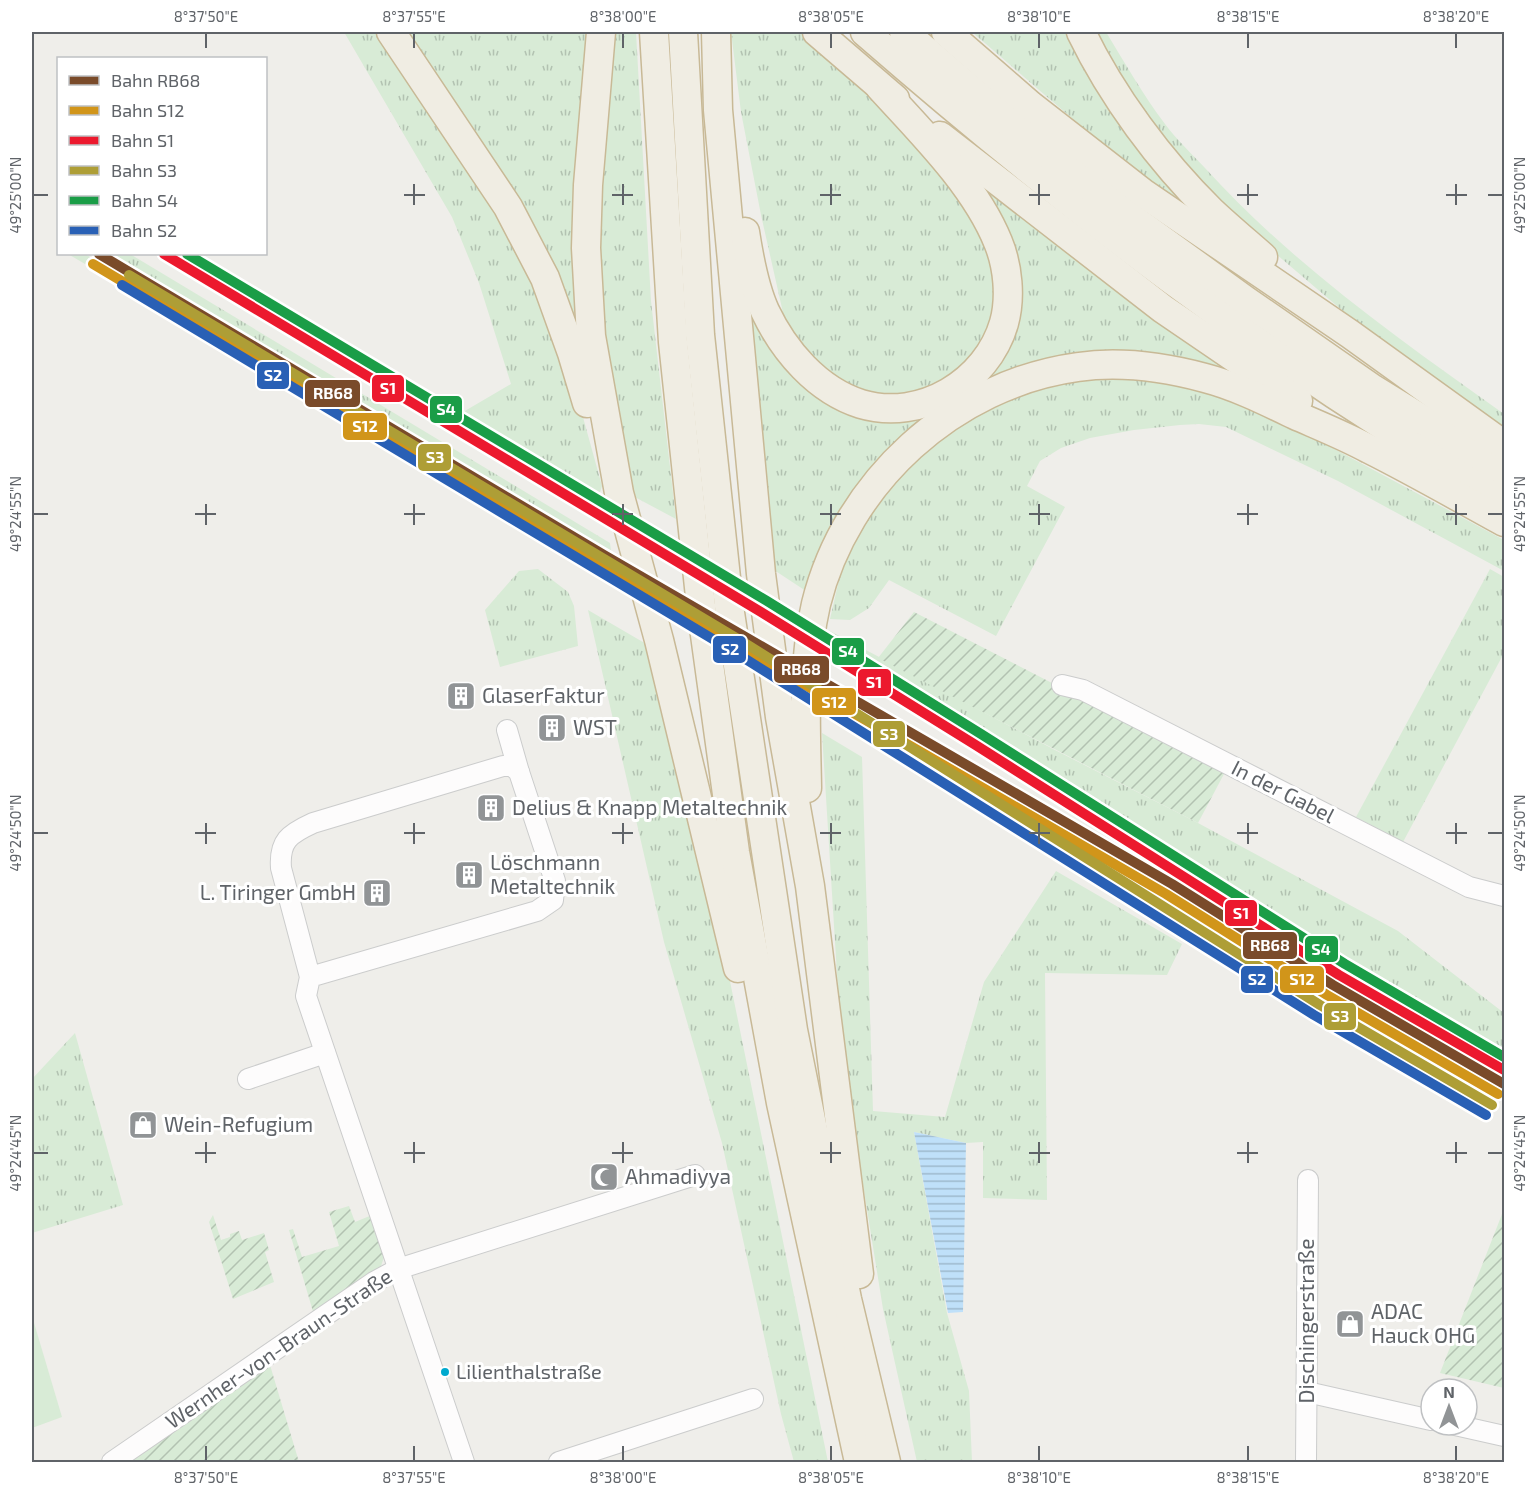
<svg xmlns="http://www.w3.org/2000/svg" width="1536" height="1494" font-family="'Exo 2',sans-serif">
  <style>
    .grass { fill: url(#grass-tufts) }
    .park { fill: #d8ebd6 }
    .garden { fill: url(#garden-furrows) }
    .water { fill: url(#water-rules) }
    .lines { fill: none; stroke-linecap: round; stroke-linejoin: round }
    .minor-casing { stroke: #cbcccc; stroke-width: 22 }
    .highway-casing { stroke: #c8b996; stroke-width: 31 }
    .minor { stroke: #fdfcfc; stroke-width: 20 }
    .highway { stroke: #f0ede3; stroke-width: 28 }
    .rail-1-casing { stroke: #fff; stroke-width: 15 }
    .rail-2-casing { stroke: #fff; stroke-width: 15 }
    .rail-3-casing { stroke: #fff; stroke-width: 15 }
    .rail-4-casing { stroke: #fff; stroke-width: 15 }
    .rail-5-casing { stroke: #fff; stroke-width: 15 }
    .rail-6-casing { stroke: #fff; stroke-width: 15 }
    .rail-1 { stroke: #7a4b2a; stroke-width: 10 }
    .rail-2 { stroke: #d1951a; stroke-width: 10 }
    .rail-3 { stroke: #ec192e; stroke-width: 10 }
    .rail-4 { stroke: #ae9e36; stroke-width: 10 }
    .rail-5 { stroke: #1a9d47; stroke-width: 10 }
    .rail-6 { stroke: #2960b5; stroke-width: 10 }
    .ticks { fill: none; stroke: #5f6368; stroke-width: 2 }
    .bus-dot { fill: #00a9ce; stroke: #fff; stroke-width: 2 }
    .labels { text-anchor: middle; stroke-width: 6; stroke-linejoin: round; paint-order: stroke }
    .bus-label { font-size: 20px; fill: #5f6368; stroke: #fff; text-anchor: start }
    .poi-label { font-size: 21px; fill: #5f6368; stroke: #fff; text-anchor: start }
    .street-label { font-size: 21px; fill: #5f6368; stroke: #fff }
    .line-badge { stroke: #fff; stroke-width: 2 }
    .badge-label { font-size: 16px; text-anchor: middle; font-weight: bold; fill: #fff }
    .neatline { fill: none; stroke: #5f6368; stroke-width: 2 }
    .ticks-label { font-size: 15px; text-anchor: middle; fill: #5f6368 }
  </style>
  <defs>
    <pattern id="grass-tufts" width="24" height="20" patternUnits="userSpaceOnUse" patternTransform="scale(1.5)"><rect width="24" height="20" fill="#d8ebd6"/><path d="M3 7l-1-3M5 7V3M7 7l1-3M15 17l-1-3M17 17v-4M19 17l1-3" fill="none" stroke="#b2c2b1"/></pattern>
    <pattern id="garden-furrows" width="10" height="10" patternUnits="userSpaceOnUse" patternTransform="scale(1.5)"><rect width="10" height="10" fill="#d8ebd6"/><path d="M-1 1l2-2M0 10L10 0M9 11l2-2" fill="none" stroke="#b2c2b1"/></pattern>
    <pattern id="water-rules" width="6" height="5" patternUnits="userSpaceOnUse" patternTransform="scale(1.5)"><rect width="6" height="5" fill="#bfe0f9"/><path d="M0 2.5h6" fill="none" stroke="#9eb9cd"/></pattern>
  </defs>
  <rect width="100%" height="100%" fill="#efeeea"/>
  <g class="grass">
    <path d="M344,32H587L579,334L568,363L602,486L597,502L458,415L511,384L479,283L452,217Z"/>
    <path d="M606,32H636L651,301L676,519L631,495L596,307Z"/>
    <path d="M731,32H802L967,172L1240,377L1100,357L921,425L809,593L774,570L745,282L797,375L761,215L741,112Z"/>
    <path d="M972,32H1069L1200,215C1118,162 1046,95 972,32Z"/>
    <path d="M1094,32H1106C1125,63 1143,95 1165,124C1177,140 1192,154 1205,168C1292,264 1399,339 1504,414V432L1390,351L1249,231L1191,174L1124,88Z"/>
    <path d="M68,254H85L615,569L618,577Z"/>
    <path d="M111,254H130L610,543L611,551Z"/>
    <path d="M1101,375L1140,378L1202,388L1286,423L1504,540V571L1338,481L1226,427L1199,424L1180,425L1134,430L1090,438L1061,448L1040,461L1027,486L1065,507L996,636L889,580L869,608L850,620L830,619L839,580L856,531L888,485L964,418L1054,384Z"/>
    <path d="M538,569L568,592L574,606L578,646L500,667L485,610L519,571Z"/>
    <path d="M1490,569L1504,577V653L1403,842L1356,817Z"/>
    <path d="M588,610L648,645L722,942L828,1462H794L781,1414L722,1143L664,942Z"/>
    <path d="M830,631L1055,750L1198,823L1398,931L1504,1013V1061L1367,979L828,643Z"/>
    <path d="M822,733L862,757L873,1111L945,1117L984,982L1056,871L1182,944L1167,975L1045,973L1047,1200L983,1198V1142L966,1143L914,1132L947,1313L969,1391L972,1462H917L883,1309L842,1054Z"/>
    <path d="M75,1033L123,1205L32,1233V1079Z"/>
  </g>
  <path class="park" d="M32,1316L62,1417L32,1428Z"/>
  <g class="garden">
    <path d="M914,612L1225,772L1198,823L878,658Z"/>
    <path d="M349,1206L355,1222L372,1215L384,1257L380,1269L314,1315L289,1230L293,1229L302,1257L339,1246L329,1212Z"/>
    <path d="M1504,1209V1388L1440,1373Z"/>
    <path d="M213,1215L221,1240L230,1237V1234L239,1231L242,1240L264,1233L269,1250L265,1252L274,1282L233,1299L209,1222Z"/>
    <path d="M270,1365L299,1462H130Z"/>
  </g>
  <path class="water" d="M914,1132L966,1143L963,1312L948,1313Z"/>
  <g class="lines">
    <g class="minor-casing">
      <g id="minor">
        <path d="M1062,685L1083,690L1469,887L1504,896"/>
        <path d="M507,730L519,772"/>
        <path d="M310,977L537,911L553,900L555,881L519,772L512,766H503L313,823C289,834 279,841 281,868L310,977L306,996L464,1462"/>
        <path d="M248,1079L325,1053"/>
        <path d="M1307,1392L1431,1420"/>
        <path d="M1455,1425L1504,1436"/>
        <path d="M112,1462L374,1282L398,1269L695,1175"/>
        <path d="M559,1462L753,1399"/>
        <path d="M1306,1462L1308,1180"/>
      </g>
    </g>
    <g class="highway-casing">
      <g id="highway">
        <path d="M391,32L508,207L545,278L572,353L587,403"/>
        <path d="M601,32L588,185L586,248L591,336L619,493L659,640L738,968"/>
        <path d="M654,32L673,342L701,606L735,852L781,1103L859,1462"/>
        <path d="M683,32L700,335L729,606L793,1030L847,1299L886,1462"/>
        <path d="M716,32L718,110L761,574L780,717L810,886L859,1274"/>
        <path d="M817,32L895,99"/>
        <path d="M865,32C1064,205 1274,367 1504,499"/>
        <path d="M904,32L1012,125L1122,211L1245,300L1373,389L1504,470"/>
        <path d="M946,32L1030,105L1143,193L1350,334L1504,445"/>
        <path d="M1081,32C1112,96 1160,161 1211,211C1228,227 1246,242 1263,257"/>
        <path d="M940,136L1163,309L1298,401"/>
        <path d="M745,232C749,258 754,287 765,311C784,351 817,390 861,404C921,422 987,382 1004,323C1011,298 1008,266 998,242C975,185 921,132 880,87"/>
        <path d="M807,788C806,726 802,665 816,604C846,482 953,384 1078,367C1119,361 1164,367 1205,378C1236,386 1266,401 1295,415C1320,426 1345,436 1369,449C1415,472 1460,498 1504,522"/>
      </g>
    </g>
    <use href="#minor" class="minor"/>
    <use href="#highway" class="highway"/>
    <g class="rail-1-casing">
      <path id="rail-1" d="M99,254L604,555L1172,884L1333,985L1504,1084"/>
    </g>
    <g class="rail-2-casing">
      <path id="rail-2" d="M93,264L598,565L1166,894L1327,995L1498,1094"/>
    </g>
    <g class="rail-3-casing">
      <path id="rail-3" d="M164,254L761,612L974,744L1339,975L1504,1070"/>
    </g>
    <g class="rail-4-casing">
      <path id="rail-4" d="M129,275L743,642L1320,1005L1492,1105"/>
    </g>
    <g class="rail-5-casing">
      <path id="rail-5" d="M187,254L767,601L981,734L1345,964L1504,1057"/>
    </g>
    <g class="rail-6-casing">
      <path id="rail-6" d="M122,285L736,653L1314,1015L1486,1115"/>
    </g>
    <use href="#rail-1" class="rail-1"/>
    <use href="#rail-2" class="rail-2"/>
    <use href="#rail-3" class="rail-3"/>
    <use href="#rail-4" class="rail-4"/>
    <use href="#rail-5" class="rail-5"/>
    <use href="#rail-6" class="rail-6"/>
  </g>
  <path class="ticks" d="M206,33V48M414,33V48M623,33V48M831,33V48M1039,33V48M1248,33V48M1456,33V48M414,184V205M623,184V205M831,184V205M1039,184V205M1248,184V205M1456,184V205M33,195H48M404,195H425M612,195H633M820,195H841M1029,195H1050M1237,195H1258M1446,195H1467M1488,195H1503M206,504V525M414,504V525M623,504V525M831,504V525M1039,504V525M1248,504V525M1456,504V525M33,514H48M195,514H216M404,514H425M612,514H633M820,514H841M1029,514H1050M1237,514H1258M1446,514H1467M1488,514H1503M206,823V844M414,823V844M623,823V844M831,823V844M1039,823V844M1248,823V844M1456,823V844M33,833H48M195,833H216M404,833H425M612,833H633M820,833H841M1029,833H1050M1237,833H1258M1446,833H1467M1488,833H1503M206,1142V1163M414,1142V1163M623,1142V1163M831,1142V1163M1039,1142V1163M1248,1142V1163M1456,1142V1163M33,1153H48M195,1153H216M404,1153H425M612,1153H633M820,1153H841M1029,1153H1050M1237,1153H1258M1446,1153H1467M1488,1153H1503M206,1446V1461M414,1446V1461M623,1446V1461M831,1446V1461M1039,1446V1461M1248,1446V1461M1456,1446V1461"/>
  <defs>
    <g id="building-square" transform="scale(1.5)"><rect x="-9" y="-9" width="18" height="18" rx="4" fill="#919496" stroke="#fff"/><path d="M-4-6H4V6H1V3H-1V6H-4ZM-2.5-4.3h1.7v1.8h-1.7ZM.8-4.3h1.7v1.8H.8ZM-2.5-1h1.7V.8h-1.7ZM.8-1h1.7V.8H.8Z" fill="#fff"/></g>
    <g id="shop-square" transform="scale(1.5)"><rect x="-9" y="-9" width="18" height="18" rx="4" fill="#919496" stroke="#fff"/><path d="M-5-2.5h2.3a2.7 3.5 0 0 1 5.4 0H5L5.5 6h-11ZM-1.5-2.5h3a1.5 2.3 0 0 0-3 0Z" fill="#fff"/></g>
    <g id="mosque-square" transform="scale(1.5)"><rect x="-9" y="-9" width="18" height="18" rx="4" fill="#919496" stroke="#fff"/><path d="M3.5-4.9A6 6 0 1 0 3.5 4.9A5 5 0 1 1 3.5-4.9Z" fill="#fff"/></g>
  </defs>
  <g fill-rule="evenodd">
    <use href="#building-square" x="461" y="696"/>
    <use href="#building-square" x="552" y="728"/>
    <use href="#building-square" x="491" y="808"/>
    <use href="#building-square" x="469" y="875"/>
    <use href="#building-square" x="377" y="893"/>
    <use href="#shop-square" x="143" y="1125"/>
    <use href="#mosque-square" x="604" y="1177"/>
    <use href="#shop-square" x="1350" y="1324"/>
  </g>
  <circle class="bus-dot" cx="445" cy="1372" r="5"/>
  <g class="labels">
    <g class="bus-label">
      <text x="456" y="1379">Lilienthalstraße</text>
    </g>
    <g class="poi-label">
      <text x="482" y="703">GlaserFaktur</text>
      <text x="573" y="735">WST</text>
      <text x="512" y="815">Delius &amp; Knapp Metaltechnik</text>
      <text x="490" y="870">Löschmann<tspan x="490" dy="24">Metaltechnik</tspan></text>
      <text x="356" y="900" text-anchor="end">L. Tiringer GmbH</text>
      <text x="164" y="1132">Wein-Refugium</text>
      <text x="625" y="1184">Ahmadiyya</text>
      <text x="1371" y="1319">ADAC<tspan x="1371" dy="24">Hauck OHG</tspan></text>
    </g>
    <g class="street-label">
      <text transform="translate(1283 792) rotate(27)" y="7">In der Gabel</text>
      <text transform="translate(1307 1321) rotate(-90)" y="7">Dischingerstraße</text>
      <text transform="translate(279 1349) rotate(-34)" y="7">Wernher-von-Braun-Straße</text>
    </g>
  </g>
  <g class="line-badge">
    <rect x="256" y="361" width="34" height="29" rx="6" fill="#2960b5"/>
    <rect x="371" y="374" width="34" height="29" rx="6" fill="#ec192e"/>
    <rect x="304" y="379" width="57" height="29" rx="6" fill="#7a4b2a"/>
    <rect x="429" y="395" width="34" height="29" rx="6" fill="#1a9d47"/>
    <rect x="342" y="412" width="46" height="29" rx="6" fill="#d1951a"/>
    <rect x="417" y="443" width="35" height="29" rx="6" fill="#ae9e36"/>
    <rect x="712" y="635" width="35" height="29" rx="6" fill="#2960b5"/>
    <rect x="831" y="637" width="34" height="29" rx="6" fill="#1a9d47"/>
    <rect x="773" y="655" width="57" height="29" rx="6" fill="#7a4b2a"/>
    <rect x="857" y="668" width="35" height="29" rx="6" fill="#ec192e"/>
    <rect x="811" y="687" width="46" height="29" rx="6" fill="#d1951a"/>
    <rect x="872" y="720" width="34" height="28" rx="6" fill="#ae9e36"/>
    <rect x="1224" y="899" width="34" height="28" rx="6" fill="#ec192e"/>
    <rect x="1242" y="931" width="56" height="29" rx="6" fill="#7a4b2a"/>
    <rect x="1304" y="935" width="35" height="28" rx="6" fill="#1a9d47"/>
    <rect x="1240" y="965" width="34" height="29" rx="6" fill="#2960b5"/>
    <rect x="1279" y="965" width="46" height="29" rx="6" fill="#d1951a"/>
    <rect x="1323" y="1002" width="34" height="29" rx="6" fill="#ae9e36"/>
  </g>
  <g class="badge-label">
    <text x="273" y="381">S2</text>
    <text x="388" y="394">S1</text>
    <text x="333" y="399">RB68</text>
    <text x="446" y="415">S4</text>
    <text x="365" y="432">S12</text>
    <text x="435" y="463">S3</text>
    <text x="730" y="655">S2</text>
    <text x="848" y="657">S4</text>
    <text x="801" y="675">RB68</text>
    <text x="874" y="688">S1</text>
    <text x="834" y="708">S12</text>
    <text x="889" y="740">S3</text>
    <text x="1241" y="919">S1</text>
    <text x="1270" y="951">RB68</text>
    <text x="1321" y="955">S4</text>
    <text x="1257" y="985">S2</text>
    <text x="1302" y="985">S12</text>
    <text x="1340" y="1022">S3</text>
  </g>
  <rect width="1536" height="1494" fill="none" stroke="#ffffff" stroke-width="66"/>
  <rect x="57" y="57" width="210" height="198" fill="#ffffff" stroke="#bfc1c3" stroke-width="1.5"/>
  <rect x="69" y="76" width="30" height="9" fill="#7a4b2a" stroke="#bfc1c3" stroke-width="1.5"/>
  <text x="111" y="87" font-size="18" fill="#5f6368">Bahn RB68</text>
  <rect x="69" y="106" width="30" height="9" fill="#d1951a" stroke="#bfc1c3" stroke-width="1.5"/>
  <text x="111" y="117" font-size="18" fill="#5f6368">Bahn S12</text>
  <rect x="69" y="136" width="30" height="9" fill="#ec192e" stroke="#bfc1c3" stroke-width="1.5"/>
  <text x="111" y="147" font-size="18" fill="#5f6368">Bahn S1</text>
  <rect x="69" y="166" width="30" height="9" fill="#ae9e36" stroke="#bfc1c3" stroke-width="1.5"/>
  <text x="111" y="177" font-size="18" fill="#5f6368">Bahn S3</text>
  <rect x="69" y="196" width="30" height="9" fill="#1a9d47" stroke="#bfc1c3" stroke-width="1.5"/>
  <text x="111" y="207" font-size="18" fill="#5f6368">Bahn S4</text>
  <rect x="69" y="226" width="30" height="9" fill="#2960b5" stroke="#bfc1c3" stroke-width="1.5"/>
  <text x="111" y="237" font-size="18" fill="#5f6368">Bahn S2</text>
  <g transform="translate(1449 1407)"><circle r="28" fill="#ffffff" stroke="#bfc1c3" stroke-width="1.5"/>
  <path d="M0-4.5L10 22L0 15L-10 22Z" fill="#919496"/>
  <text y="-9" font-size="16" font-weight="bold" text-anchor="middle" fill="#5f6368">N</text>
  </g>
  <rect x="33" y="33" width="1470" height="1428" class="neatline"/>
  <g class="ticks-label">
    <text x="206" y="22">8°37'50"E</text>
    <text x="414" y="22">8°37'55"E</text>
    <text x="623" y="22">8°38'00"E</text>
    <text x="831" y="22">8°38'05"E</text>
    <text x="1039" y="22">8°38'10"E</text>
    <text x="1248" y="22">8°38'15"E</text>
    <text x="1456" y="22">8°38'20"E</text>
    <text transform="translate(16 195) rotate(-90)" y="5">49°25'00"N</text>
    <text transform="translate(1520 195) rotate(-90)" y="5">49°25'00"N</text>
    <text transform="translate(16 514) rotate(-90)" y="5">49°24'55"N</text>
    <text transform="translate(1520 514) rotate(-90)" y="5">49°24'55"N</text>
    <text transform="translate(16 833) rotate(-90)" y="5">49°24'50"N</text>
    <text transform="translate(1520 833) rotate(-90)" y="5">49°24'50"N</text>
    <text transform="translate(16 1153) rotate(-90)" y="5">49°24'45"N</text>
    <text transform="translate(1520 1153) rotate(-90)" y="5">49°24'45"N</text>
    <text x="206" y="1483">8°37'50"E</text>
    <text x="414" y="1483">8°37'55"E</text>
    <text x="623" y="1483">8°38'00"E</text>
    <text x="831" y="1483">8°38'05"E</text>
    <text x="1039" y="1483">8°38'10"E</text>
    <text x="1248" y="1483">8°38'15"E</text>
    <text x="1456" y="1483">8°38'20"E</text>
  </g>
</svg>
